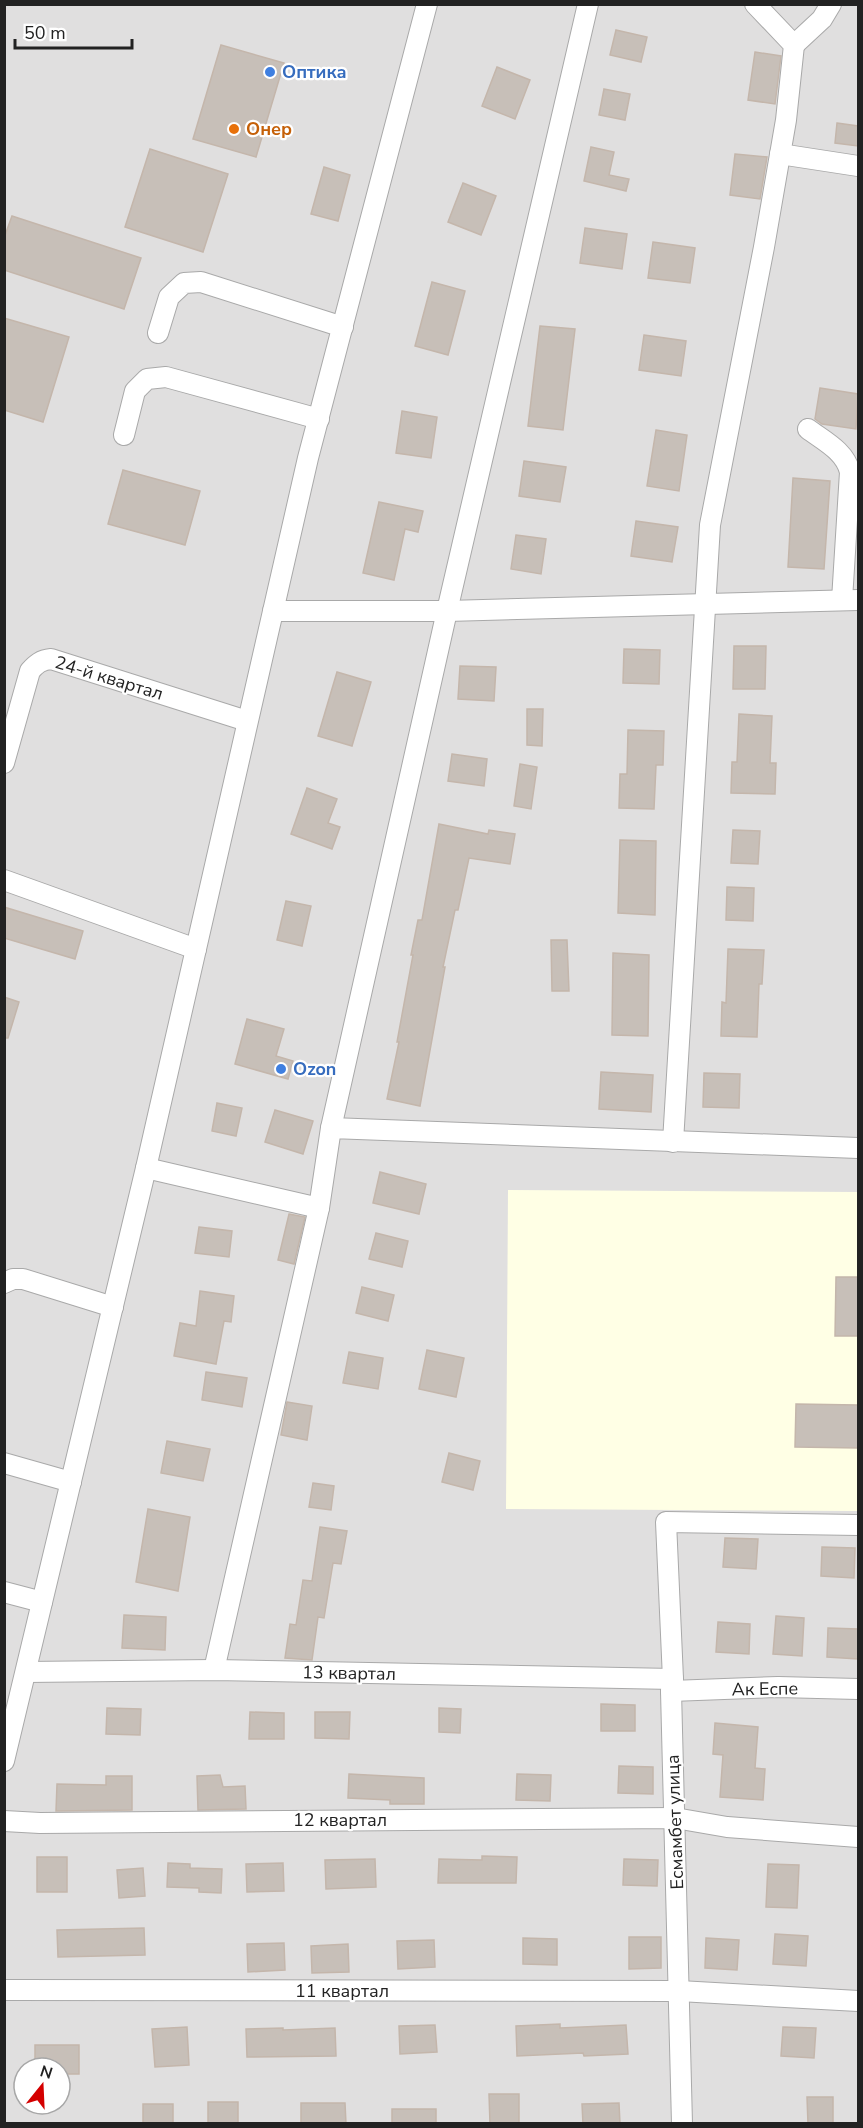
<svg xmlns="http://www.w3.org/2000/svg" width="863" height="2128" font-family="'Nunito Sans',sans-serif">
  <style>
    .residential { fill: #e0dfdf; fill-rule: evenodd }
    .education { fill: #ffffe5 }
    .building { fill: #c7bfb8; stroke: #c4b6ab; stroke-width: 1.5 }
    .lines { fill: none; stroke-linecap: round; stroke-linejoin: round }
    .minor-casing { stroke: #a9a9a9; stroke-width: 22 }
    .minor { stroke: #fff; stroke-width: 20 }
    .shop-dot { fill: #3f7fe0; stroke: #fff; stroke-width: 2 }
    .food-dot { fill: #e8710a; stroke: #fff; stroke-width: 2 }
    .labels { text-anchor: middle; stroke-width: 4.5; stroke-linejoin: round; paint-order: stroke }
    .shop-label { font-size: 18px; font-weight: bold; fill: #366cbe; stroke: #fff; text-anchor: start }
    .food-label { font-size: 18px; font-weight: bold; fill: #c56008; stroke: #fff; text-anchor: start }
    .street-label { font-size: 18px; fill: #222; stroke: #fff }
  </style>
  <rect width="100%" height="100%" fill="#f2efe9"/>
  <path class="residential" d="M5,5H858V2123L5,2124ZM24,2068H60V2104H24Z"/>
  <path class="education" d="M508,1190L858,1192V1511L506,1509Z"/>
  <g class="building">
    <path d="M616,30L647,37L641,62L610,55Z"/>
    <path d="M221,45L284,63L256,157L193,139Z"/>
    <path d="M755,52L781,56L775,104L748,100Z"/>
    <path d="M497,67L530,80L515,119L482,106Z"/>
    <path d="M604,89L630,94L625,120L599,115Z"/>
    <path d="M837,123L858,126V146L835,143Z"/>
    <path d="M591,147L614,152L609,175L629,179L626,191L584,181Z"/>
    <path d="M150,149L228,174L203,252L125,227Z"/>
    <path d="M735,154L767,157L760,199L730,195Z"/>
    <path d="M324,167L350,175L338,221L311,214Z"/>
    <path d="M463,183L496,196L481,235L448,222Z"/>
    <path d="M12,216L141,258L124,309L4,270V238Z"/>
    <path d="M585,228L627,234L622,269L580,263Z"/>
    <path d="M653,242L695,248L690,283L648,278Z"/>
    <path d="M432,282L465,291L448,355L415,346Z"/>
    <path d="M4,318L69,337L43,422L4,410Z"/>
    <path d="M540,326L575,329L563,430L528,426Z"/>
    <path d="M644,335L686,341L681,376L639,370Z"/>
    <path d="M820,388L858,394L856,429L822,424L815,419Z"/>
    <path d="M402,411L437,417L431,458L396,453Z"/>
    <path d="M656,430L687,435L679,491L647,486Z"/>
    <path d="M524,461L566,467L560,502L519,496Z"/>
    <path d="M123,470L200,491L185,545L108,524Z"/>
    <path d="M793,478L830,481L824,569L788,567Z"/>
    <path d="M379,502L423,511L418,532L405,529L394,580L363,573Z"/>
    <path d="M636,521L678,527L672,562L631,556Z"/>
    <path d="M516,535L546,539L541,574L511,569Z"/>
    <path d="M734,646H766L765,689H733Z"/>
    <path d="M624,649L660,650L659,684L623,683Z"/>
    <path d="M460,666L496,667L494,701L458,699Z"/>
    <path d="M337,672L371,682L352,746L318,736Z"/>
    <path d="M527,709H543L542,746L527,745Z"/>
    <path d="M739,714L772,716L770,763H776L775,794L731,793L732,762H737Z"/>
    <path d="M628,730L664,731L663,765H656L654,809L619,808L620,774H627Z"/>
    <path d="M452,754L487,759L484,786L448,781Z"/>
    <path d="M520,764L537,767L531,809L514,806Z"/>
    <path d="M307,788L337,799L328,823L340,827L332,849L291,834Z"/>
    <path d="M439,824L488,834L489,830L515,834L510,864L469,858L458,910H455L443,967H445L420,1106L387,1099L399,1042H397L413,955H411L418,920H422Z"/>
    <path d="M733,830L760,831L758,864L731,863Z"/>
    <path d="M620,840L656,841L655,915L618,913Z"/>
    <path d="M727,887L754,888L753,921L726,920Z"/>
    <path d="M286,901L311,906L302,946L277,940Z"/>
    <path d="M4,907L83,931L75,959L4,938Z"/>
    <path d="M551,940H567L569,991H552Z"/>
    <path d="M728,949L764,950L762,984H759L757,1037L721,1036L722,1002L726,1003Z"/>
    <path d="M613,953L649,955L648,1036L612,1035Z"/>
    <path d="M4,997L19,1002L8,1038H4Z"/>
    <path d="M247,1019L284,1029L276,1056L293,1061L288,1079L235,1064Z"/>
    <path d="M601,1072L653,1075L651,1112L599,1109Z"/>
    <path d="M704,1073L740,1074L739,1108L703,1107Z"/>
    <path d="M217,1103L242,1108L236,1136L212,1131Z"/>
    <path d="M275,1110L313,1121L303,1154L265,1142Z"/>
    <path d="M380,1172L426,1184L419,1214L373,1203Z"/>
    <path d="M289,1214L305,1217L294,1264L278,1260Z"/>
    <path d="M199,1227L232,1231L229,1257L195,1253Z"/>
    <path d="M376,1233L408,1241L402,1267L369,1259Z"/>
    <path d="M836,1277H858V1336H835Z"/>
    <path d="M362,1287L394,1295L388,1321L356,1313Z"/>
    <path d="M200,1291L234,1296L231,1322L224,1321L216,1364L174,1356L180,1323L196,1326Z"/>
    <path d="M427,1350L464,1358L456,1397L419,1389Z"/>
    <path d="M349,1352L383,1358L378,1389L343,1383Z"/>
    <path d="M206,1372L247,1378L242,1407L202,1400Z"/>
    <path d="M287,1402L312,1406L307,1440L281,1435Z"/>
    <path d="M796,1404L858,1405V1448L795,1447Z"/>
    <path d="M167,1441L210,1449L203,1481L161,1473Z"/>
    <path d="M449,1453L480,1461L473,1490L442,1482Z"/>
    <path d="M313,1483L334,1486L331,1510L309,1507Z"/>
    <path d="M148,1509L190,1517L178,1591L136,1582Z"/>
    <path d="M320,1527L347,1531L341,1564L333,1563L324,1618L318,1617L312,1660L285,1658L290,1624L296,1625L303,1580L312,1581Z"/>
    <path d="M725,1538L758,1539L756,1569L723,1567Z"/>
    <path d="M822,1547L855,1548L854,1578L821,1576Z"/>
    <path d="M124,1615L166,1617L165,1650L122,1648Z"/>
    <path d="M776,1616L804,1618L802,1656L773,1654Z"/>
    <path d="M718,1622L750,1624L749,1654L716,1652Z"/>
    <path d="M828,1628L858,1629V1659L827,1657Z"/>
    <path d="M601,1704L635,1705V1731H601Z"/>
    <path d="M107,1708L141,1709L140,1735L106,1734Z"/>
    <path d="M439,1708L461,1709L460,1733L439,1732Z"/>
    <path d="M250,1712L284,1713V1739H249Z"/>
    <path d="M315,1712H350L349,1739L315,1738Z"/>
    <path d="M715,1723L758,1727L755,1768L765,1769L763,1800L720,1797L723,1755L713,1754Z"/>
    <path d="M619,1766L653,1767V1794L618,1793Z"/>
    <path d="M349,1774L424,1778V1804H390V1800L348,1798Z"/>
    <path d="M517,1774L551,1775L550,1801L516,1800Z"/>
    <path d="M220,1775L223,1787L245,1786L246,1809L198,1810L197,1776Z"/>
    <path d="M106,1776H132V1810L56,1811L57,1784L106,1785Z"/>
    <path d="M482,1856L517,1857L516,1883H438L439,1859L482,1860Z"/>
    <rect x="37" y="1857" width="30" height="35"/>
    <path d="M375,1859L376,1887L326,1889L325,1860Z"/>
    <path d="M624,1859L658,1860L657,1886L623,1885Z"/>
    <path d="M168,1863L190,1864V1868L222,1869L221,1893L199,1892V1888L167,1887Z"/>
    <path d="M283,1863L284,1891L247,1892L246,1864Z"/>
    <path d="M768,1864L799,1865L797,1908L766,1907Z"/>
    <path d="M143,1868L145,1896L119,1898L117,1870Z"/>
    <path d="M144,1928L145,1955L58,1957L57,1930Z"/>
    <path d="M775,1934L808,1936L806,1966L773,1964Z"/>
    <path d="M629,1937H661V1968L629,1969Z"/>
    <path d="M523,1938L557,1939V1965L523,1964Z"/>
    <path d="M706,1938L739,1940L737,1970L705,1968Z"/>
    <path d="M434,1940L435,1967L398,1969L397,1941Z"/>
    <path d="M284,1943L285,1970L248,1972L247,1944Z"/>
    <path d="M348,1944L349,1972L312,1973L311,1946Z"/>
    <path d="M560,2024V2028L626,2025L628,2054L584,2056L583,2053L517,2056L516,2026Z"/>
    <path d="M435,2025L437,2052L400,2054L399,2026Z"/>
    <path d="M187,2027L189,2065L155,2067L152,2029Z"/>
    <path d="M783,2027L816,2028L814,2058L781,2056Z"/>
    <path d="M283,2028V2030L335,2028L336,2056L247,2057L246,2029Z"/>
    <path d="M35,2045H79V2074H60V2068H35Z"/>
    <path d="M489,2094H519V2124H490Z"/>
    <path d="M807,2097H833V2124H808Z"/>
    <rect x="208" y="2102" width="30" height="22"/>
    <path d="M301,2103H345L346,2124H301Z"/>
    <path d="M619,2103L620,2124H583L582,2104Z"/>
    <rect x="143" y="2104" width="30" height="20"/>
    <rect x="392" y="2109" width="44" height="15"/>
  </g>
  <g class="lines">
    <g class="minor-casing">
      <g id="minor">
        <path d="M794,45L822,19L831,4"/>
        <path d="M780,154L858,166"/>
        <path d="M158,333L169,297L184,283L201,282L343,327"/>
        <path d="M808,429C824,441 845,451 850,472L842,600"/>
        <path d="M124,435L135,391L147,379L166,377L319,419"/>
        <path d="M273,611H447L858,600"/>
        <path d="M4,763L30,671C36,664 41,660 51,659L247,721"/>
        <path d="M4,880L196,949"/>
        <path d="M331,1128L447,611L588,4"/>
        <path d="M673,1142L710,525L764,247L786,120L794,45L755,4"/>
        <path d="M146,1168L319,1208L331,1128L858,1148"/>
        <path d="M4,1283L13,1279H23L113,1307"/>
        <path d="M4,1463L71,1482"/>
        <path d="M4,1592L42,1602"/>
        <path d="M214,1670L319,1208"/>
        <path d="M26,1672L214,1670L673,1679"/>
        <path d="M671,1691L778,1687L858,1689"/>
        <path d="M4,1761L146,1168L308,458L427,4"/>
        <path d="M4,1821L40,1823L675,1818L727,1827L858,1837"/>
        <path d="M4,1990L679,1991L858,2001"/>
        <path d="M682,2124L671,1691L673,1679L666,1522L858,1525"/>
      </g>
    </g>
    <use href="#minor" class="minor"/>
  </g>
  <g class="shop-dot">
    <circle cx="270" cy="72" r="6"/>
    <circle cx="281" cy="1069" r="6"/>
  </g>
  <circle class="food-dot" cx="234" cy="129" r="6"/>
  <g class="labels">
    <g class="shop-label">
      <text x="282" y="78">Оптика</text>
      <text x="293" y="1075">Ozon</text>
    </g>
    <g class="food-label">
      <text x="246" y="135">Онер</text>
    </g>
    <g class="street-label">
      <text transform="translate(109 678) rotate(17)" y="6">24-й квартал</text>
      <text transform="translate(349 1673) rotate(1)" y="6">13 квартал</text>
      <text transform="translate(765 1689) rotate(-1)" y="6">Ак Еспе</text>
      <text x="340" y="1826">12 квартал</text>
      <text transform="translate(675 1822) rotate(-92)" y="6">Есмамбет улица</text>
      <text x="342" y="1997">11 квартал</text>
    </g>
  </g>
  <rect width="863" height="2128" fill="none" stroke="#222222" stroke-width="12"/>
  <g transform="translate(42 2086) rotate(18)"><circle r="28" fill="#ffffff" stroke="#a7a7a7" stroke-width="1.5"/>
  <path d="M0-4.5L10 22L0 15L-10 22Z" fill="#d40000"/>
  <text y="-9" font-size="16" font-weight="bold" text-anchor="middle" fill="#222222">N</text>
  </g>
  <path d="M15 39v9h117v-9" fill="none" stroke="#222222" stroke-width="3"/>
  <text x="24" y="39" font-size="18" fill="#222222" stroke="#ffffff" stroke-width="4.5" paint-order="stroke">50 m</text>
</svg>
